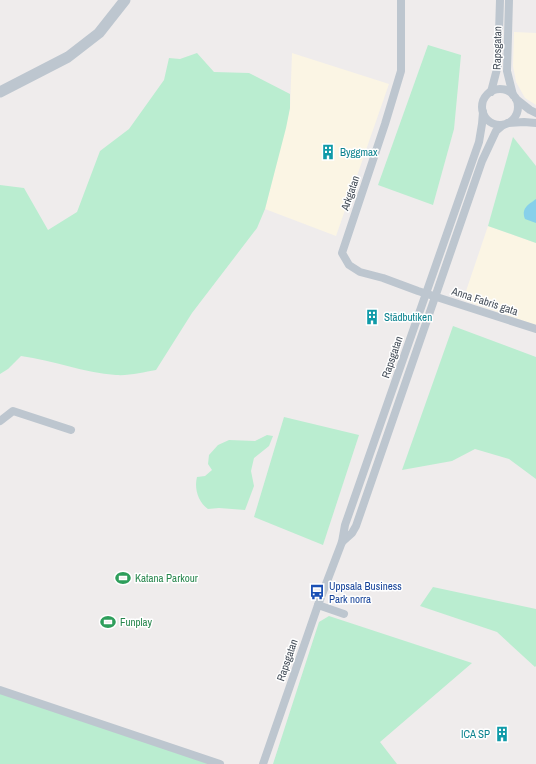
<svg xmlns="http://www.w3.org/2000/svg" width="536" height="764" font-family="'Archivo Narrow',sans-serif">
  <style>
    .commercial { fill: #fbf5e4 }
    .green { fill: #baedd0 }
    .water { fill: #87d0ea }
    .lines { fill: none; stroke-linecap: round; stroke-linejoin: round }
    .minor { stroke: #bdc6cf; stroke-width: 8 }
    .tertiary { stroke: #bdc6cf; stroke-width: 11 }
    .labels { text-anchor: middle; stroke-width: 3; stroke-linejoin: round; paint-order: stroke }
    .street-label { font-size: 11px; fill: #454e59; stroke: #fff }
    .culture-label { font-size: 11px; fill: #0d838f; stroke: #fff; text-anchor: start }
    .leisure-label { font-size: 11px; fill: #27864d; stroke: #fff; text-anchor: start }
    .transit-label { font-size: 11px; fill: #164399; stroke: #fff; text-anchor: start }
  </style>
  <rect width="100%" height="100%" fill="#efecec"/>
  <g class="commercial">
    <path d="M514,32L536,33V105L525,98L516,82L513,66Z"/>
    <path d="M292,53L389,84L336,236L265,209L290,108Z"/>
    <path d="M488,226L536,243V325L463,300Z"/>
  </g>
  <g class="green">
    <path d="M428,45L461,55L454,129L433,205L378,185Z"/>
    <path d="M197,53L214,72L249,73L290,94V108L286,128L265,209L257,228L192,313L156,370C144,372 129,376 116,375C84,373 53,360 21,356L8,369L0,374V185L24,188L48,230L77,212L100,151L129,129L164,80L169,58L180,59Z"/>
    <path d="M513,137L536,166V243L488,226Z"/>
    <path d="M453,326L536,357V479L509,459L475,449L452,461L402,470Z"/>
    <path d="M284,417L359,435L323,545L254,517Z"/>
    <path d="M267,435L273,436L269,446L254,458L251,471L254,486L245,510L219,508L208,509C198,502 194,488 197,477L205,476L212,470L208,464L209,455L218,445L229,440L255,441Z"/>
    <path d="M433,587L536,609V666L535,667L497,632L420,606Z"/>
    <path d="M329,616L472,663L380,742L397,764H273L319,622Z"/>
    <path d="M0,690L220,764H0Z"/>
  </g>
  <path class="water" d="M536,199V223L525,219C521,208 528,205 536,199Z"/>
  <g class="lines">
    <g class="minor">
      <path d="M401,0V71L385,124L342,253L349,265L360,272L383,278L418,291L536,329"/>
      <path d="M509,0L507,71L513,95"/>
      <circle cx="500" cy="107" r="18"/>
      <path d="M491,92L498,65L500,0"/>
      <path d="M516,99L530,110L536,113"/>
      <path d="M508,123L524,122L536,123"/>
      <path d="M0,421L13,411L71,430"/>
      <path d="M342,542L352,533L356,526L482,161L496,131L503,125"/>
      <path d="M318,605L344,614"/>
      <path d="M0,690L220,764"/>
      <path d="M263,764L318,605L342,542L345,525L479,142L482,124L483,112"/>
    </g>
    <path class="tertiary" d="M0,92L68,57L99,33L125,0"/>
  </g>
  <defs>
    <g id="building-bare" transform="scale(1.2)"><path d="M-4-6H4V6H1V3H-1V6H-4ZM-2.5-4.3h1.7v1.8h-1.7ZM.8-4.3h1.7v1.8H.8ZM-2.5-1h1.7V.8h-1.7ZM.8-1h1.7V.8H.8Z" fill="#0f9aa8" stroke="#fff" stroke-width="2.5" paint-order="stroke"/></g>
    <g id="stadium-bare" transform="scale(1.2)"><path d="M0-5a6.5 5 0 1 0 0 10a6.5 5 0 1 0 0-10ZM-3.5-1.8h7v3.6h-7Z" fill="#2e9e5b" stroke="#fff" stroke-width="2.5" paint-order="stroke"/></g>
    <g id="bus-bare" transform="scale(1.2)"><path d="M-5-6H5V4H4V6H2V4H-2V6H-4V4H-5ZM-3.5-4V0h7V-4ZM-3.5 1.2v1.5H-2V1.2ZM2 1.2v1.5H3.5V1.2Z" fill="#1a4fb4" stroke="#fff" stroke-width="2.5" paint-order="stroke"/></g>
  </defs>
  <g fill-rule="evenodd">
    <use href="#building-bare" x="328" y="152"/>
    <use href="#building-bare" x="372" y="317"/>
    <use href="#stadium-bare" x="123" y="578"/>
    <use href="#bus-bare" x="317" y="592"/>
    <use href="#stadium-bare" x="108" y="622"/>
    <use href="#building-bare" x="502" y="734"/>
  </g>
  <g class="labels">
    <g class="street-label">
      <text transform="translate(497 48) rotate(-89)" y="4">Rapsgatan</text>
      <text transform="translate(350 193) rotate(-71)" y="4">Arkgatan</text>
      <text transform="translate(485 301) rotate(18)" y="4">Anna Fabris gata</text>
      <text transform="translate(392 357) rotate(-71)" y="4">Rapsgatan</text>
      <text transform="translate(287 660) rotate(-71)" y="4">Rapsgatan</text>
    </g>
    <g class="culture-label">
      <text x="340" y="156">Byggmax</text>
      <text x="384" y="321">Städbutiken</text>
      <text x="490" y="738" text-anchor="end">ICA SP</text>
    </g>
    <g class="leisure-label">
      <text x="135" y="582">Katana Parkour</text>
      <text x="120" y="626">Funplay</text>
    </g>
    <g class="transit-label">
      <text x="329" y="590">Uppsala Business<tspan x="329" dy="13">Park norra</tspan></text>
    </g>
  </g>
</svg>
